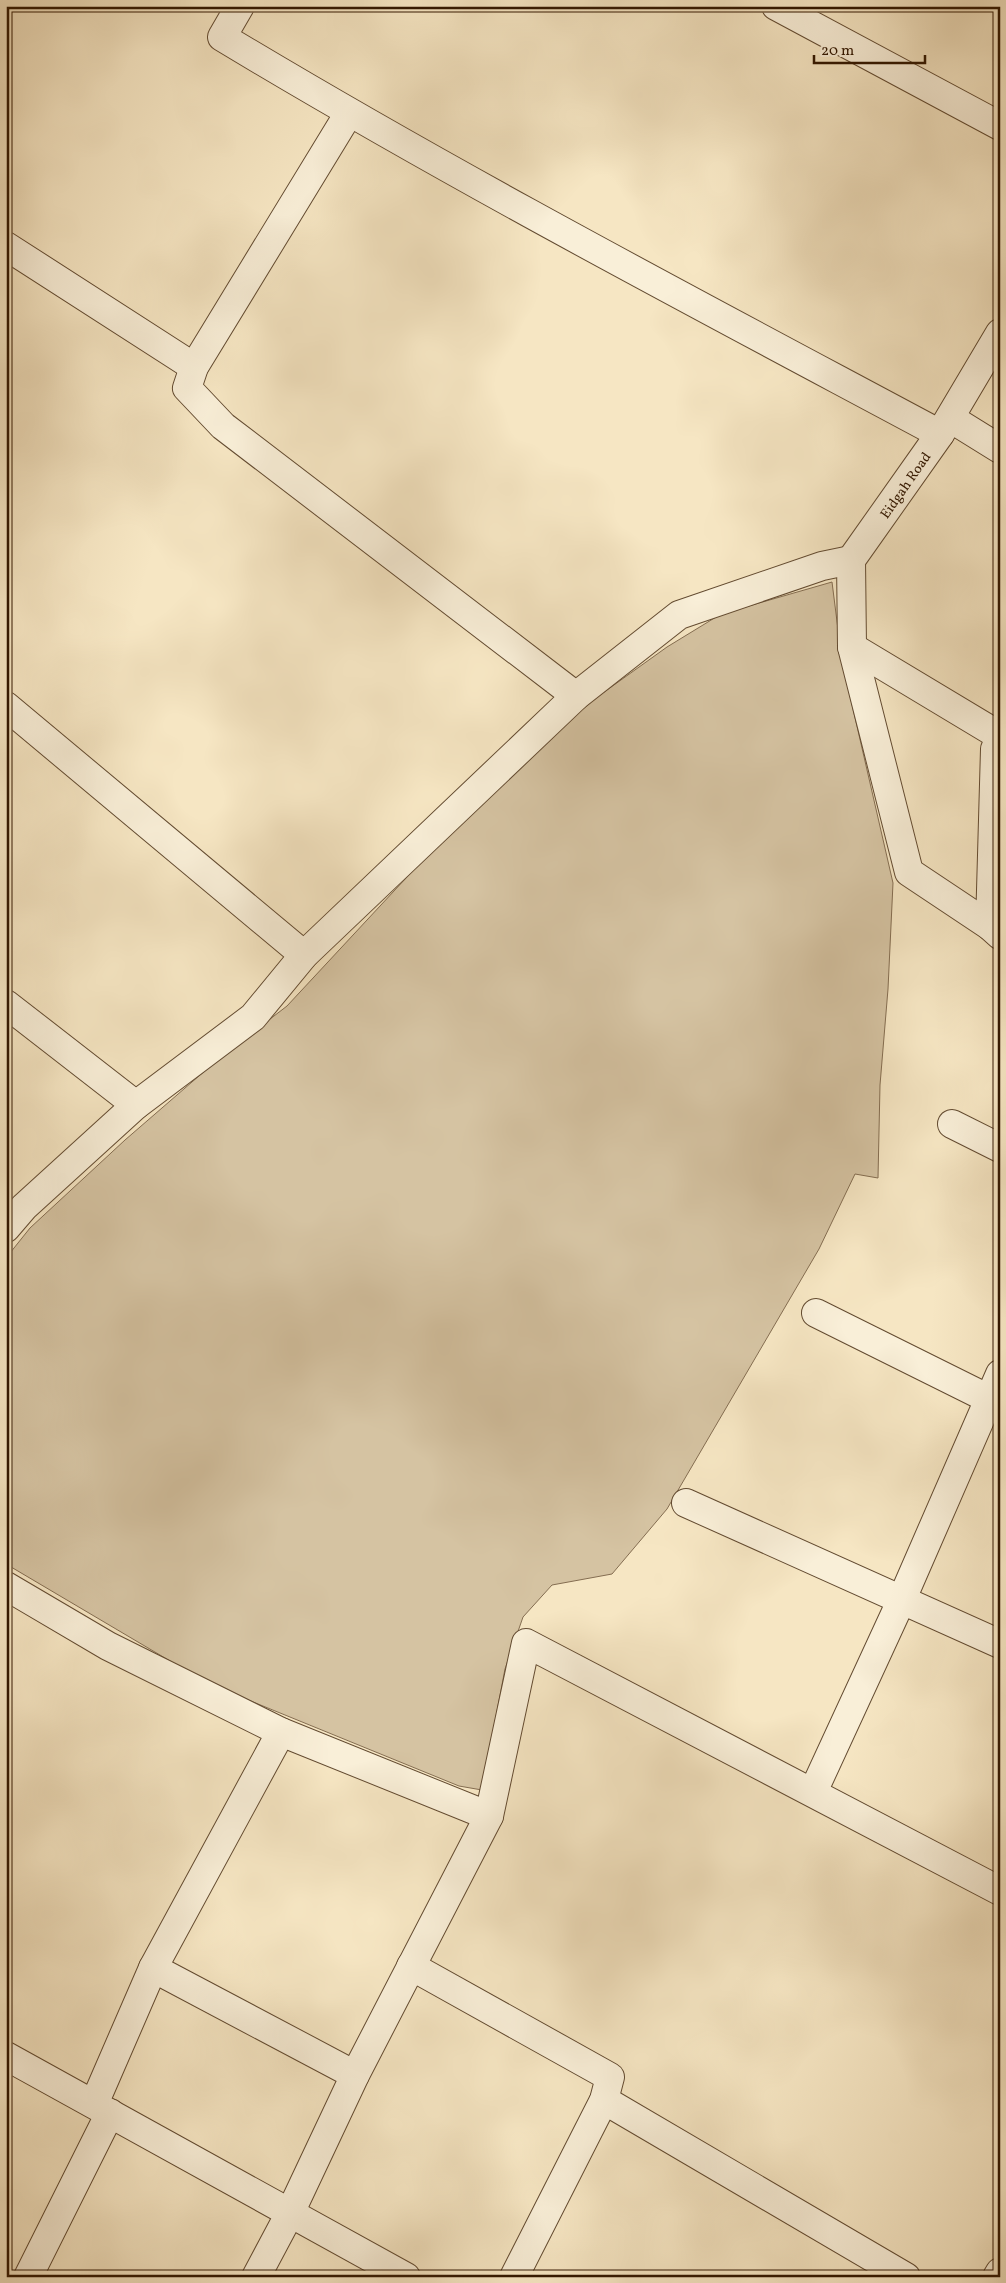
<svg xmlns="http://www.w3.org/2000/svg" width="1006" height="2283" font-family="Vollkorn,serif">
  <style>
    .green { fill: #d5c3a2; stroke: #846d51 }
    .lines { fill: none; stroke-linecap: round; stroke-linejoin: round }
    .minor-casing { stroke: #634b31; stroke-width: 30 }
    .minor { stroke: #f9efd8; stroke-width: 28 }
    .labels { text-anchor: middle; stroke-width: 4; stroke-linejoin: round; paint-order: stroke }
    .street-label { font-size: 14px; fill: #321700; stroke: #f9efd8 }
  </style>
  <rect width="100%" height="100%" fill="#f6e6c3"/>
  <filter id="stains"><feTurbulence type="fractalNoise" baseFrequency=".004" numOctaves="4"/><feColorMatrix values="0 0 0 0 .2 0 0 0 0 .09 0 0 0 0 .02 0 0 0 .5 -.17"/></filter>
  <radialGradient id="worn" r=".72"><stop offset=".6" stop-color="#630" stop-opacity="0"/><stop offset="1" stop-color="#630" stop-opacity=".3"/></radialGradient>
  <path class="green" d="M832,582L842,661L893,883L888,989L880,1085L878,1178L855,1174L819,1249L667,1509L612,1574L552,1585L523,1617L505,1669L482,1790L459,1786L209,1684L6,1564V1258L30,1228L125,1140L222,1056L287,1006L434,848L516,768L593,700L667,647L721,614Z"/>
  <g class="lines">
    <g class="minor-casing">
      <g id="minor">
        <path d="M240,6L222,37C456,178 699,305 940,434"/>
        <path d="M776,6L1000,126"/>
        <path d="M349,113L194,367L187,388L223,426L576,696"/>
        <path d="M6,246L194,367"/>
        <path d="M950,418L1000,449"/>
        <path d="M852,647L1000,736"/>
        <path d="M6,706L304,955"/>
        <path d="M1000,739L995,749L990,926L1000,935"/>
        <path d="M990,926L909,872L852,647L851,560L940,434L1000,333"/>
        <path d="M6,1004L136,1105"/>
        <path d="M952,1124L1000,1148"/>
        <path d="M6,1228L24,1207L136,1105L253,1017L304,955L576,696L679,615L822,566L851,560"/>
        <path d="M816,1313L989,1399"/>
        <path d="M686,1503L1000,1644"/>
        <path d="M6,1586L108,1646L281,1732L489,1816"/>
        <path d="M813,1792L902,1599L1000,1374"/>
        <path d="M411,1966L610,2077L604,2100L514,2277"/>
        <path d="M153,1968L355,2075"/>
        <path d="M6,2056L406,2277"/>
        <path d="M604,2100L906,2277"/>
        <path d="M94,2104L153,1968L281,1732"/>
        <path d="M28,2277L110,2113"/>
        <path d="M256,2277L290,2213L355,2075L489,1816L526,1643L1000,1891"/>
        <path d="M997,2277L1000,2272"/>
      </g>
    </g>
    <use href="#minor" class="minor"/>
  </g>
  <g class="labels">
    <g class="street-label">
      <text transform="translate(905 485) rotate(-55)" y="5">Eidgah Road</text>
    </g>
  </g>
  <rect width="1006" height="2283" fill="none" stroke="#f6e6c3" stroke-width="25"/>
  <rect x="8" y="8" width="991" height="2268" fill="none" stroke="#321700" stroke-width="2.5"/>
  <rect x="12" y="12" width="981" height="2258" fill="none" stroke="#321700"/>
  <path d="M814 55v8h111v-8" fill="none" stroke="#321700" stroke-width="2.5"/>
  <text x="821" y="55" font-size="15" fill="#321700" stroke="#f9efd8" stroke-width="4" paint-order="stroke">20 m</text>
  <rect width="100%" height="100%" filter="url(#stains)"/>
  <rect width="100%" height="100%" fill="url(#worn)"/>
</svg>
